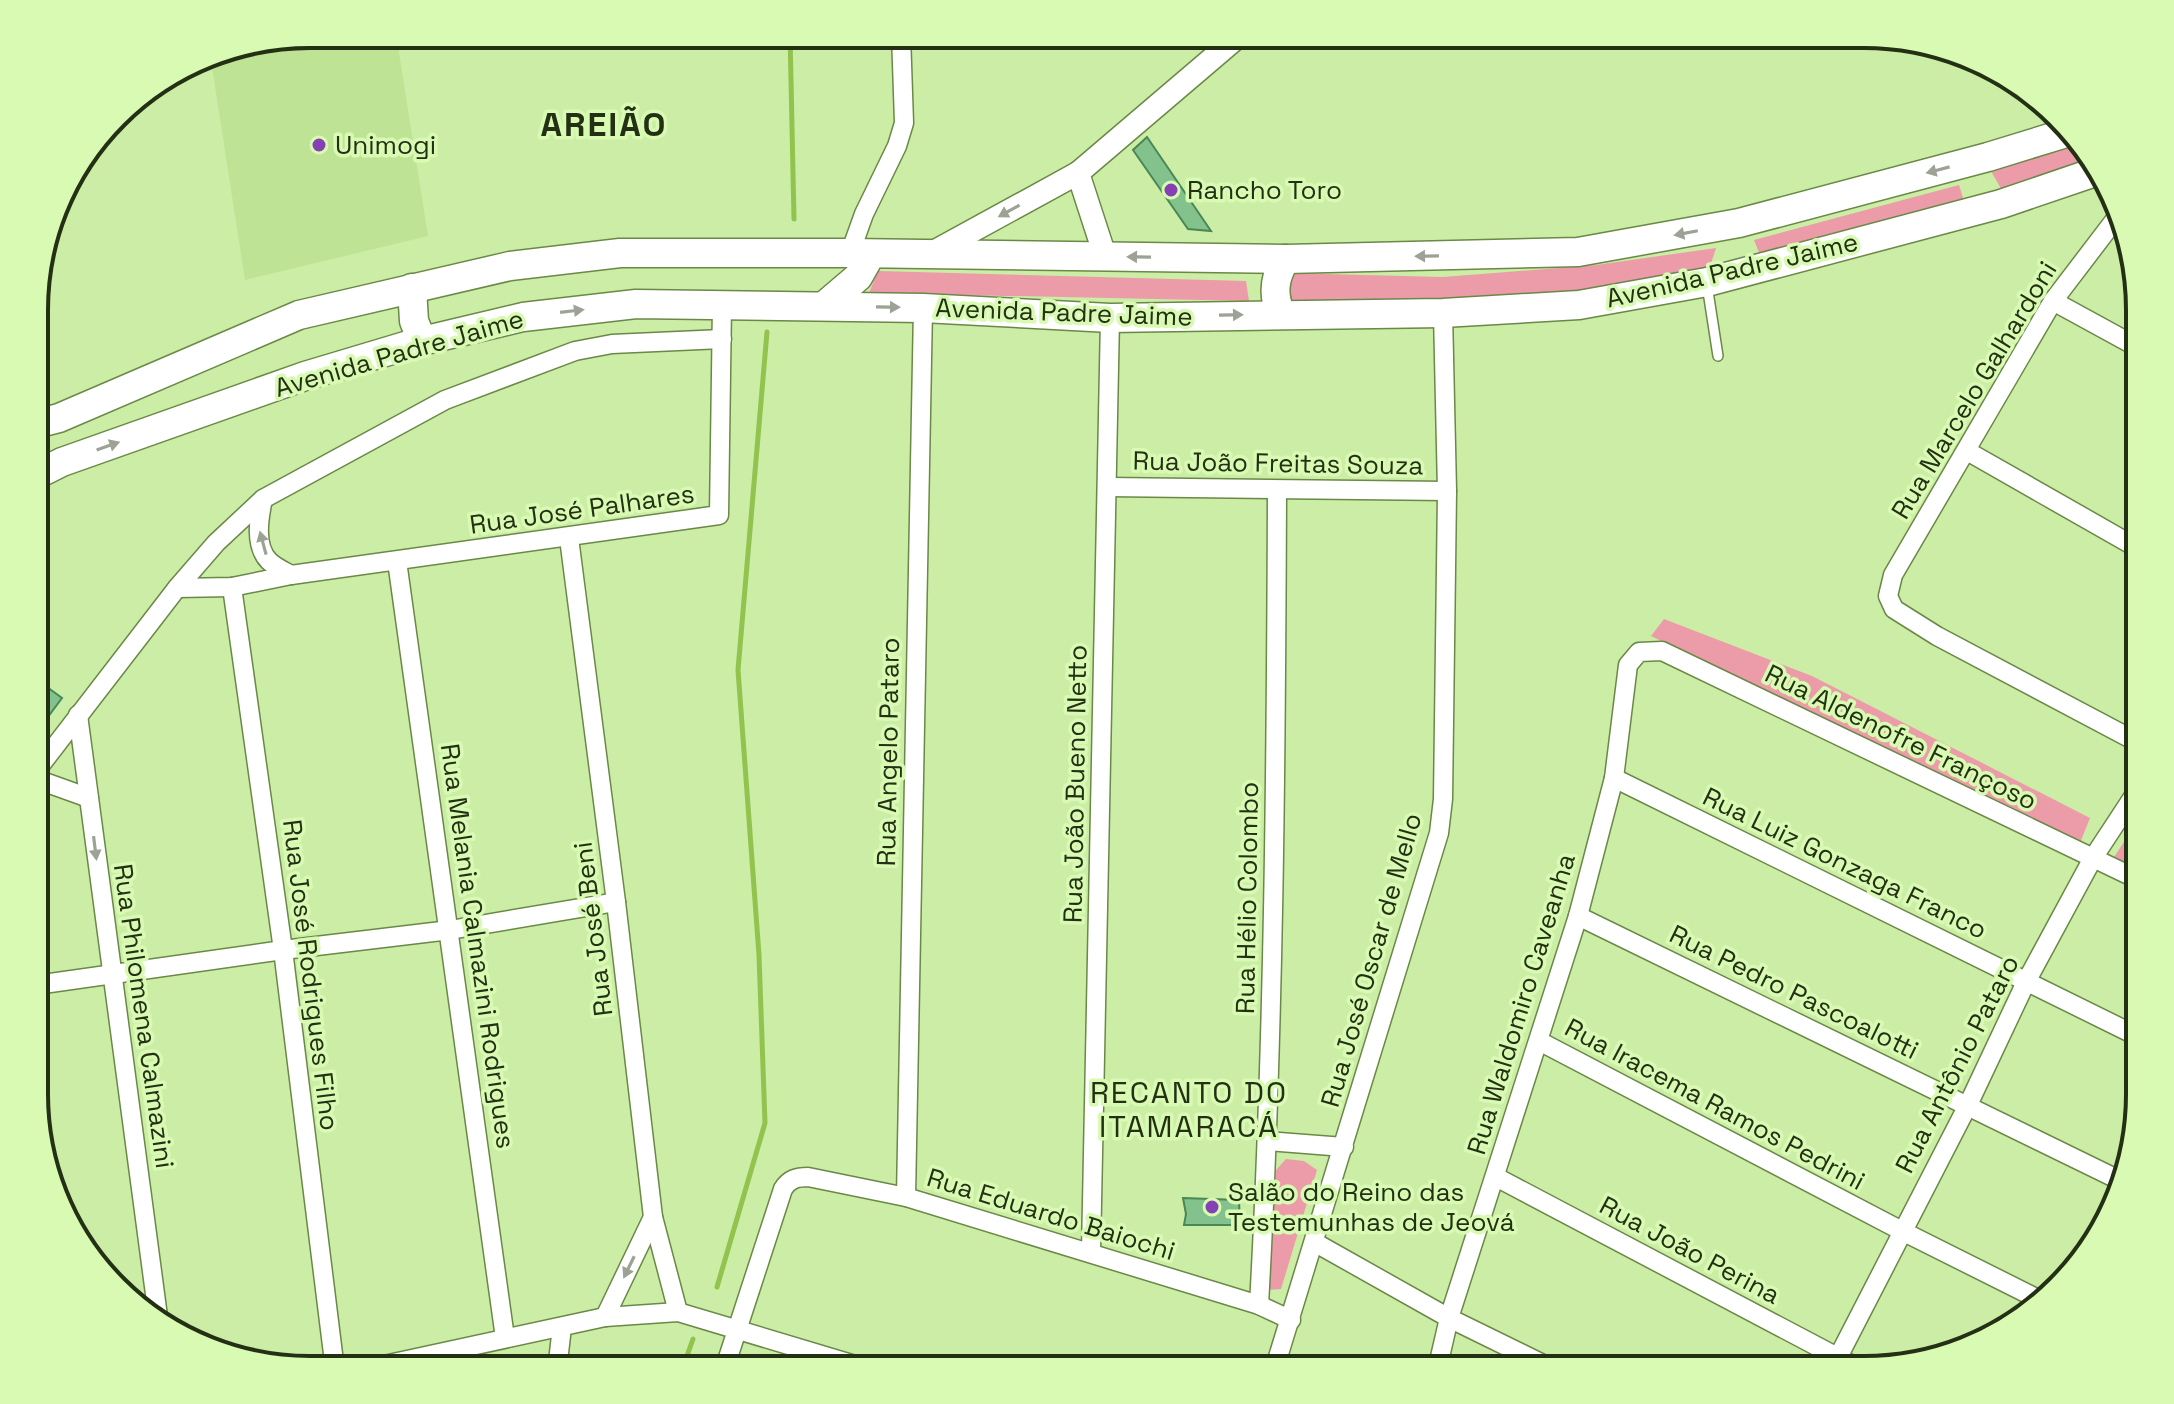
<svg xmlns="http://www.w3.org/2000/svg" width="2174" height="1404" font-family="'Space Grotesk',sans-serif">
  <style>
    .built { fill: #bfe395 }
    .green { fill: #eb9ca8 }
    .lines { fill: none; stroke-linecap: round; stroke-linejoin: round }
    .stream { stroke: #92c34f; stroke-width: 5 }
    .building { fill: #83c28d; stroke: #498755; stroke-width: 2 }
    .service-casing { stroke: #6a8846; stroke-width: 12 }
    .minor-casing { stroke: #6a8846; stroke-width: 21 }
    .tertiary-casing { stroke: #6a8846; stroke-width: 25 }
    .primary-casing { stroke: #6a8846; stroke-width: 31 }
    .service { stroke: #fff; stroke-width: 9 }
    .minor { stroke: #fff; stroke-width: 18 }
    .tertiary { stroke: #fff; stroke-width: 22 }
    .primary { stroke: #fff; stroke-width: 28 }
    .oneway { fill: #9ca295 }
    .poi-dot { fill: #8540b3; stroke: #d8fab3; stroke-width: 3 }
    .labels { text-anchor: middle; stroke-width: 7; stroke-linejoin: round; paint-order: stroke }
    .poi-label { font-size: 26px; fill: #233014; stroke: #d8fab3; text-anchor: start }
    .street-label { font-size: 26px; fill: #233014; stroke: #d8fab3 }
    .quarter-label { font-size: 30px; letter-spacing: 2px; fill: #233014; stroke: #d8fab3 }
    .district-label { font-size: 34px; font-weight: bold; letter-spacing: 2px; fill: #233014; stroke: #d8fab3 }
    .rim { fill: none; stroke: #233014; stroke-width: 4 }
  </style>
  <rect width="100%" height="100%" fill="#cbeda6"/>
  <path class="built" d="M310,34H396L428,236L245,280L210,54Z"/>
  <g class="green">
    <path d="M2078,145L2097,165L2004,194L1991,171Z"/>
    <path d="M1959,185L1964,201L1762,260L1754,240Z"/>
    <path d="M1716,248L1710,267L1581,296L1286,306V273L1443,277L1596,265Z"/>
    <path d="M878,271L1246,281L1249,301L869,293Z"/>
    <path d="M1664,619L1812,676L2090,818L2080,843L1651,636Z"/>
    <path d="M2126,839L2139,846V873L2112,860Z"/>
    <path d="M1286,1159L1304,1161L1317,1170L1281,1289L1266,1290L1276,1170Z"/>
  </g>
  <g class="lines">
    <g class="stream">
      <path d="M790,34L794,219"/>
      <path d="M717,1287L765,1123L759,955L738,670L767,332"/>
      <path d="M682,1370L693,1339"/>
    </g>
  </g>
  <g class="building">
    <path d="M1147,137L1211,231L1188,229L1133,150Z"/>
    <path d="M36,679L62,698L36,733Z"/>
    <path d="M1183,1198L1239,1200L1240,1225H1184L1186,1214Z"/>
  </g>
  <g class="lines">
    <g class="service-casing">
      <path id="service" d="M1707,285L1718,356"/>
    </g>
    <g class="minor-casing">
      <g id="minor">
        <path d="M2117,217L2053,301L1893,575L1888,596L1894,609L1937,636L2139,743"/>
        <path d="M850,253L864,214L897,146L904,123L901,34"/>
        <path d="M2053,301L2139,348"/>
        <path d="M1967,451L2139,549"/>
        <path d="M1108,487L1447,491"/>
        <path d="M263,499C259,518 254,546 269,561C275,567 284,571 291,575"/>
        <path d="M569,538L616,902L653,1217L678,1312"/>
        <path d="M397,561L505,1338"/>
        <path d="M232,587L283,950L335,1370"/>
        <path d="M177,588L232,587L291,575L719,515L722,304"/>
        <path d="M78,715L159,1324"/>
        <path d="M36,771L177,588L216,543L263,499L445,400L575,351L612,344L722,339"/>
        <path d="M1614,778L2139,1037"/>
        <path d="M36,779L89,798"/>
        <path d="M1578,916L2117,1179"/>
        <path d="M36,985L283,950L450,930L616,902"/>
        <path d="M1539,1041L1902,1231L2038,1299"/>
        <path d="M1268,1141L1344,1147"/>
        <path d="M1496,1177L1860,1369"/>
        <path d="M906,1197L923,308"/>
        <path d="M1314,1242L1449,1318L1555,1370"/>
        <path d="M1091,1252L1110,318"/>
        <path d="M1259,1305C1274,1034 1276,762 1277,491"/>
        <path d="M605,1317L653,1217"/>
        <path d="M1832,1369L1968,1105L2026,982L2093,858L2139,788"/>
        <path d="M361,1370L605,1317L678,1312L872,1370"/>
        <path d="M557,1370L562,1327"/>
        <path d="M724,1370L783,1189C789,1179 797,1177 808,1177L906,1197L1259,1305L1291,1320"/>
        <path d="M1274,1370L1439,833L1443,799L1447,491L1443,313"/>
        <path d="M1437,1370L1449,1318L1578,916L1614,778L1628,665L1639,652L1662,651L2139,880"/>
      </g>
    </g>
    <g class="tertiary-casing">
      <g id="tertiary">
        <path d="M1078,173L1105,256"/>
        <path d="M930,254L1078,173L1241,34"/>
      </g>
    </g>
    <g class="primary-casing">
      <g id="primary">
        <path d="M412,288L414,321L422,341"/>
        <path d="M824,306L858,277L871,254"/>
        <path d="M1281,314C1272,294 1274,277 1286,259"/>
        <path d="M36,424L59,418L299,315L510,266L620,253H850L1286,259L1578,252L1739,223L1988,157L2066,133"/>
        <path d="M36,475L62,462L305,376L422,341L523,317L636,304L923,308L1110,318L1443,313L1579,305L1707,282L2001,204L2101,170"/>
      </g>
    </g>
    <use href="#service" class="service"/>
    <use href="#minor" class="minor"/>
    <use href="#tertiary" class="tertiary"/>
    <use href="#primary" class="primary"/>
  </g>
  <defs><path id="oneway-solid" d="M-6-.8H1V-3.2L6.5 0L1 3.2V.8H-6Z" transform="scale(2)"/></defs>
  <g class="oneway">
    <use href="#oneway-solid" transform="translate(1938 170) rotate(165)"/>
    <use href="#oneway-solid" transform="translate(1009 211) rotate(151)"/>
    <use href="#oneway-solid" transform="translate(1686 233) rotate(169)"/>
    <use href="#oneway-solid" transform="translate(1427 256) rotate(179)"/>
    <use href="#oneway-solid" transform="translate(1139 257) rotate(-179)"/>
    <use href="#oneway-solid" transform="translate(888 307) rotate(1)"/>
    <use href="#oneway-solid" transform="translate(572 311) rotate(-7)"/>
    <use href="#oneway-solid" transform="translate(1231 315) rotate(-1)"/>
    <use href="#oneway-solid" transform="translate(108 446) rotate(-19)"/>
    <use href="#oneway-solid" transform="translate(263 543) rotate(-105)"/>
    <use href="#oneway-solid" transform="translate(95 848) rotate(83)"/>
    <use href="#oneway-solid" transform="translate(629 1267) rotate(116)"/>
  </g>
  <g class="poi-dot">
    <circle cx="319" cy="145" r="8"/>
    <circle cx="1171" cy="190" r="8"/>
    <circle cx="1212" cy="1207" r="8"/>
  </g>
  <g class="labels">
    <g class="poi-label">
      <text x="335" y="154">Unimogi</text>
      <text x="1187" y="199">Rancho Toro</text>
      <text x="1228" y="1201">Salão do Reino das<tspan x="1228" dy="30">Testemunhas de Jeová</tspan></text>
    </g>
    <g class="street-label">
      <text transform="translate(1732 270) rotate(-13)" y="9">Avenida Padre Jaime</text>
      <text transform="translate(1064 312) rotate(2)" y="9">Avenida Padre Jaime</text>
      <text transform="translate(399 353) rotate(-16)" y="9">Avenida Padre Jaime</text>
      <text transform="translate(1974 390) rotate(-59)" y="9">Rua Marcelo Galhardoni</text>
      <text transform="translate(1278 463) rotate(1)" y="9">Rua João Freitas Souza</text>
      <text transform="translate(582 509) rotate(-8)" y="9">Rua José Palhares</text>
      <text transform="translate(1901 737) rotate(26)" y="9">Rua Aldenofre Françoso</text>
      <text transform="translate(888 752) rotate(-89)" y="9">Rua Angelo Pataro</text>
      <text transform="translate(1075 784) rotate(-89)" y="9">Rua João Bueno Netto</text>
      <text transform="translate(1845 863) rotate(26)" y="9">Rua Luiz Gonzaga Franco</text>
      <text transform="translate(1247 898) rotate(-89)" y="9">Rua Hélio Colombo</text>
      <text transform="translate(593 929) rotate(-97)" y="9">Rua José Beni</text>
      <text transform="translate(478 946) rotate(82)" y="9">Rua Melania Calmazini Rodrigues</text>
      <text transform="translate(1371 960) rotate(-74)" y="9">Rua José Oscar de Mello</text>
      <text transform="translate(311 975) rotate(83)" y="9">Rua José Rodrigues Filho</text>
      <text transform="translate(1794 992) rotate(26)" y="9">Rua Pedro Pascoalotti</text>
      <text transform="translate(1521 1004) rotate(-73)" y="9">Rua Waldomiro Caveanha</text>
      <text transform="translate(144 1016) rotate(82)" y="9">Rua Philomena Calmazini</text>
      <text transform="translate(1957 1064) rotate(-63)" y="9">Rua Antônio Pataro</text>
      <text transform="translate(1715 1104) rotate(28)" y="9">Rua Iracema Ramos Pedrini</text>
      <text transform="translate(1051 1214) rotate(17)" y="9">Rua Eduardo Baiochi</text>
      <text transform="translate(1690 1250) rotate(28)" y="9">Rua João Perina</text>
    </g>
    <g class="quarter-label">
      <text x="1189" y="1103">RECANTO DO<tspan x="1189" dy="34">ITAMARACÁ</tspan></text>
    </g>
    <g class="district-label">
      <text x="604" y="136">AREIÃO</text>
    </g>
  </g>
  <path d="M0 0H2174V1404H0ZM310 48H1864A262 262 0 0 1 2126 310V1094A262 262 0 0 1 1864 1356H310A262 262 0 0 1 48 1094V310A262 262 0 0 1 310 48Z" fill="#d8fab3" fill-rule="evenodd"/>
  <path class="rim" d="M310 48H1864A262 262 0 0 1 2126 310V1094A262 262 0 0 1 1864 1356H310A262 262 0 0 1 48 1094V310A262 262 0 0 1 310 48Z"/>
</svg>
